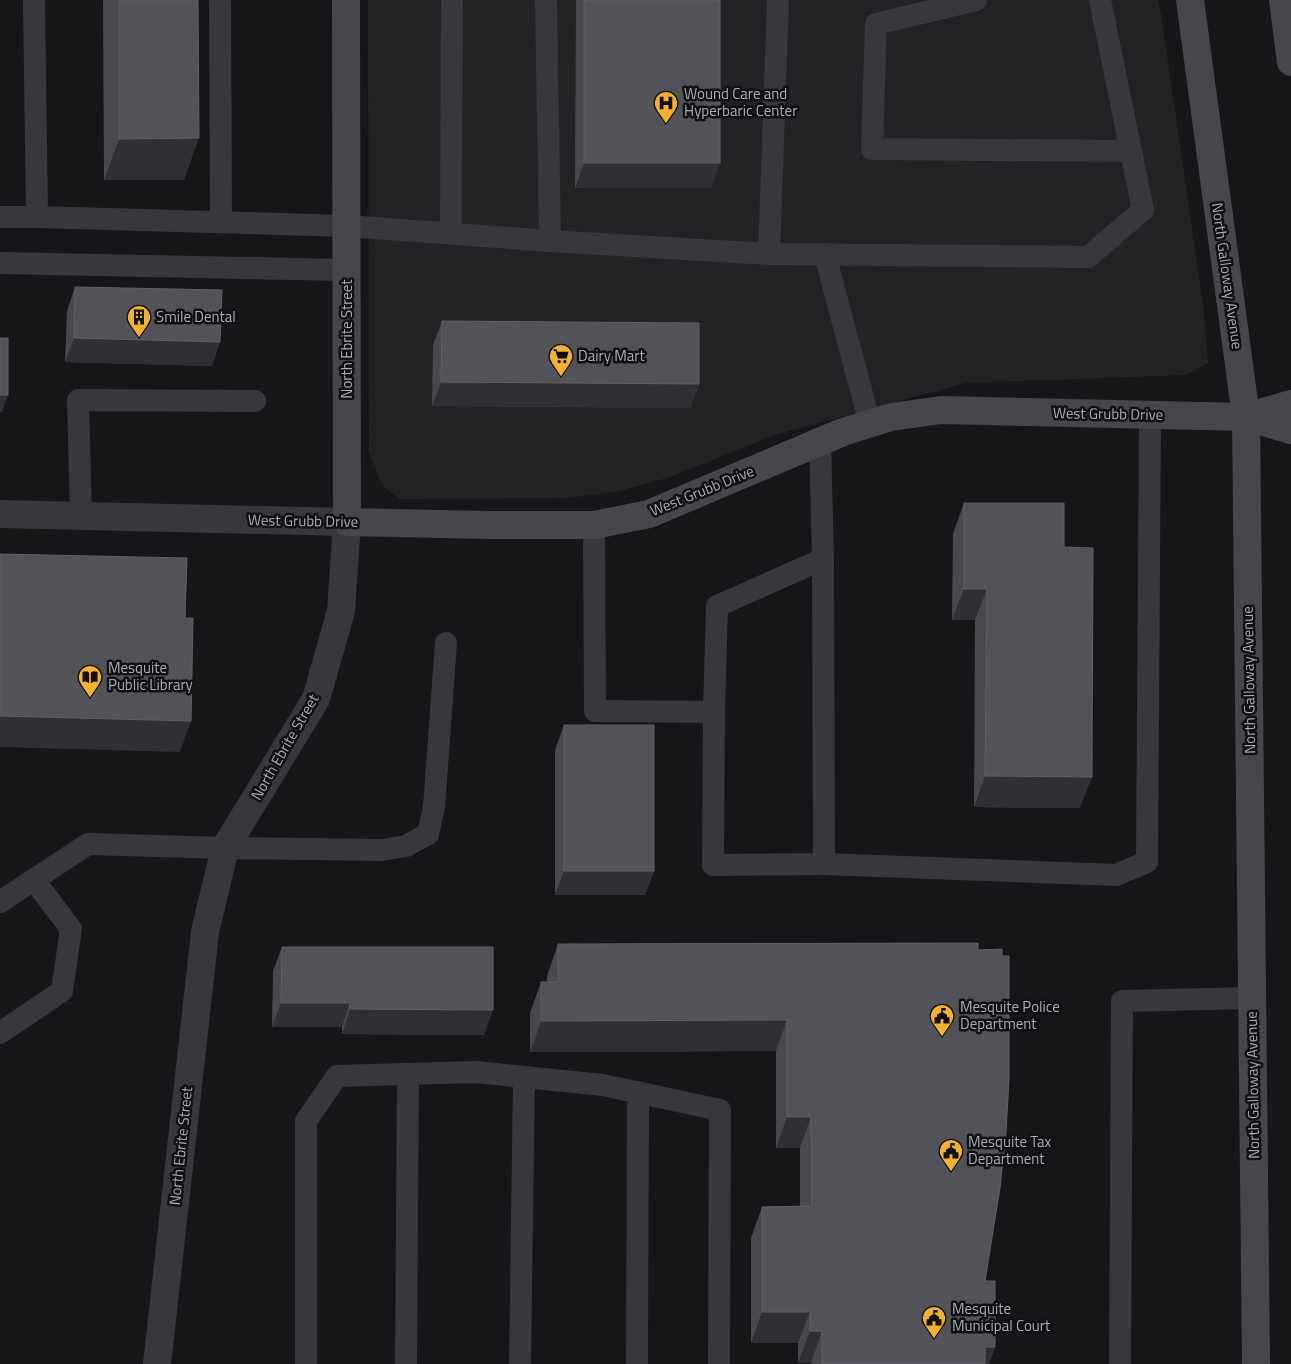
<svg xmlns="http://www.w3.org/2000/svg" width="1291" height="1364" font-family="'Titillium Web',sans-serif">
  <style>
    .built { fill: #222225 }
    .lines { fill: none; stroke-linecap: round; stroke-linejoin: round }
    .lane { stroke: #37383d; stroke-width: 22 }
    .street { stroke: #37383d; stroke-width: 28 }
    .secondary { stroke: #45474d; stroke-width: 28 }
    .wall { fill: #47494d }
    .shaded-wall { fill: #2f3033 }
    .building { fill: #525359; stroke: #5f6168 }
    .labels { text-anchor: middle; stroke-width: 5; stroke-linejoin: round; paint-order: stroke }
    .poi-label { font-size: 15px; fill: #a8adb8; stroke: #111113; text-anchor: start }
    .street-label { font-size: 15px; fill: #a8adb8; stroke: #111113 }
  </style>
  <rect width="100%" height="100%" fill="#161618"/>
  <path class="built" d="M368,0H1158L1162,20L1204,312L1208,363L1186,375L966,383L775,435L671,477L615,492L568,498L399,499L381,484L369,451Z"/>
  <g class="lines">
    <g class="lane">
      <path d="M220,0L221,222"/>
      <path d="M546,0L550,241"/>
      <path d="M778,0L769,254L1088,257L1143,210L1100,0"/>
      <path d="M976,0L876,24L872,149L1131,151"/>
      <path d="M0,217H37L34,0"/>
      <path d="M37,217L347,226L550,241L769,254"/>
      <path d="M451,233L452,0"/>
      <path d="M825,255L870,424"/>
      <path d="M0,263L347,270"/>
      <path d="M81,516L78,400L255,401"/>
      <path d="M594,525L595,711L714,712L717,606L823,559L820,442"/>
      <path d="M714,712L713,865L824,864L823,559"/>
      <path d="M824,864L1116,875L1147,862L1150,415"/>
      <path d="M0,902L88,844L225,848L382,850L406,846L428,834L434,807L446,643"/>
      <path d="M0,1033L62,991L71,929L34,880"/>
      <path d="M306,1364V1121L337,1076L475,1072L603,1085L720,1110L719,1364"/>
      <path d="M406,1364L408,1074"/>
      <path d="M520,1364L524,1077"/>
      <path d="M637,1364L638,1092"/>
      <path d="M1120,1364L1122,1001L1252,998"/>
    </g>
    <path class="street" d="M0,514L347,522L341,611L316,699L225,848L205,932L157,1364"/>
    <g class="secondary">
      <path d="M346,0L347,522L487,525H594L649,514L843,432L891,417L941,410L1246,417L1291,430"/>
      <path d="M1190,0L1246,417L1256,1364"/>
      <path d="M1283,0L1291,62"/>
      <path d="M1246,417L1291,404"/>
    </g>
  </g>
  <g class="wall">
    <path d="M103,0H198L184,180H104Z"/>
    <path d="M576,0H720L711,188H575Z"/>
    <path d="M75,287L212,366L65,362L67,311Z"/>
    <path d="M442,321L699,384L690,408L432,406L433,345Z"/>
    <path d="M964,503L1064,547L1080,808L974,807L975,620H952L953,534Z"/>
    <path d="M564,725L654,871L645,895H555V750Z"/>
    <path d="M978,943L985,1281L995,1347L989,1364H811V1363H798V1343H751V1238L762,1207L800,1206V1148H776V1051L530,1052V1013L541,982H547V976L558,944Z"/>
    <path d="M282,947L484,1035L342,1034V1027H272L273,971Z"/>
  </g>
  <g class="shaded-wall">
    <path d="M199,138L184,180H104L119,139Z"/>
    <path d="M584,163H720L711,188H575Z"/>
    <path d="M74,338L220,342L212,366L65,362Z"/>
    <path d="M441,382L699,384L690,408L432,406Z"/>
    <path d="M0,395H8L2,412H0Z"/>
    <path d="M964,589H987L975,620H952Z"/>
    <path d="M0,716L191,721L180,752L0,747Z"/>
    <path d="M985,776L1092,777L1080,808L974,807Z"/>
    <path d="M564,871H654L645,895H555Z"/>
    <path d="M281,1003H350L342,1027H272Z"/>
    <path d="M350,1009L493,1010L484,1035L342,1034Z"/>
    <path d="M787,1020L776,1051L530,1052L541,1021Z"/>
    <path d="M787,1117H811L800,1148H776Z"/>
    <path d="M762,1312H810L798,1343H751Z"/>
    <path d="M810,1331H822L811,1363H798Z"/>
    <path d="M985,1347H995L989,1364H979Z"/>
  </g>
  <g class="building">
    <path d="M119,0H198L199,138L119,139Z"/>
    <rect x="584" y="0" width="136" height="163"/>
    <path d="M75,287L222,290L220,342L74,338Z"/>
    <path d="M442,321L699,323V384L441,382Z"/>
    <rect x="0" y="338" width="8" height="57"/>
    <path d="M964,503H1064V547L1093,548L1092,777L985,776L987,589H964Z"/>
    <path d="M0,554L187,558L185,618H193L191,721L0,716Z"/>
    <rect x="564" y="725" width="90" height="146"/>
    <path d="M978,943V950L1002,949V956H1009V1078L1006,1133L1000,1188L985,1281H995V1347H985V1364H822V1331H810V1312H762V1207L812,1206L811,1117H787V1020L541,1021V982H558V944Z"/>
    <path d="M282,947H493V1010L350,1009V1003H281Z"/>
  </g>
  <defs>
    <g id="hospital-pin" transform="scale(1.25)"><path d="M0 17L-7.5 6A9.5 9.5 0 1 1 7.5 6Z" fill="#f2b134" stroke="#111113"/><path d="M-5-5h3v3.5h4V-5h3V5h-3V1.5h-4V5h-3Z" fill="#111"/></g>
    <g id="building-pin" transform="scale(1.25)"><path d="M0 17L-7.5 6A9.5 9.5 0 1 1 7.5 6Z" fill="#f2b134" stroke="#111113"/><path d="M-4-6H4V6H1V3H-1V6H-4ZM-2.5-4.3h1.7v1.8h-1.7ZM.8-4.3h1.7v1.8H.8ZM-2.5-1h1.7V.8h-1.7ZM.8-1h1.7V.8H.8Z" fill="#111"/></g>
    <g id="supermarket-pin" transform="scale(1.25)"><path d="M0 17L-7.5 6A9.5 9.5 0 1 1 7.5 6Z" fill="#f2b134" stroke="#111113"/><path d="M-6-5.5h2.5l.6 2H6L4.5 2H-2.5L-4.4-4H-6ZM-1.5 3.2a1.3 1.3 0 1 0 .1 0ZM3 3.2a1.3 1.3 0 1 0 .1 0Z" fill="#111"/></g>
    <g id="library-pin" transform="scale(1.25)"><path d="M0 17L-7.5 6A9.5 9.5 0 1 1 7.5 6Z" fill="#f2b134" stroke="#111113"/><path d="M-6-4Q-3-5.5-.7-3.5V5Q-3 3-6 4ZM6-4Q3-5.5 .7-3.5V5Q3 3 6 4Z" fill="#111"/></g>
    <g id="civic-pin" transform="scale(1.25)"><path d="M0 17L-7.5 6A9.5 9.5 0 1 1 7.5 6Z" fill="#f2b134" stroke="#111113"/><path d="M-.6-6.5H3V-4.5H.6V-3L4-1V1h2V6H-6V1h2V-1L-.6-3ZM-1.2 2.5V6h2.4V2.5Z" fill="#111"/></g>
  </defs>
  <g fill-rule="evenodd">
    <use href="#hospital-pin" x="666" y="103"/>
    <use href="#building-pin" x="139" y="317"/>
    <use href="#supermarket-pin" x="561" y="356"/>
    <use href="#library-pin" x="90" y="677"/>
    <use href="#civic-pin" x="942" y="1016"/>
    <use href="#civic-pin" x="951" y="1151"/>
    <use href="#civic-pin" x="934" y="1318"/>
  </g>
  <g class="labels">
    <g class="poi-label">
      <text x="684" y="99">Wound Care and<tspan x="684" dy="17">Hyperbaric Center</tspan></text>
      <text x="156" y="322">Smile Dental</text>
      <text x="578" y="361">Dairy Mart</text>
      <text x="108" y="673">Mesquite<tspan x="108" dy="17">Public Library</tspan></text>
      <text x="960" y="1012">Mesquite Police<tspan x="960" dy="17">Department</tspan></text>
      <text x="968" y="1147">Mesquite Tax<tspan x="968" dy="17">Department</tspan></text>
      <text x="952" y="1314">Mesquite<tspan x="952" dy="17">Municipal Court</tspan></text>
    </g>
    <g class="street-label">
      <text transform="translate(1227 276) rotate(82)" y="5">North Galloway Avenue</text>
      <text transform="translate(347 339) rotate(-90)" y="5">North Ebrite Street</text>
      <text transform="translate(1108 414) rotate(1)" y="5">West Grubb Drive</text>
      <text transform="translate(702 491) rotate(-22)" y="5">West Grubb Drive</text>
      <text transform="translate(303 521) rotate(1)" y="5">West Grubb Drive</text>
      <text transform="translate(1249 680) rotate(-91)" y="5">North Galloway Avenue</text>
      <text transform="translate(285 747) rotate(-60)" y="5">North Ebrite Street</text>
      <text transform="translate(1253 1085) rotate(-91)" y="5">North Galloway Avenue</text>
      <text transform="translate(181 1146) rotate(-84)" y="5">North Ebrite Street</text>
    </g>
  </g>
</svg>
